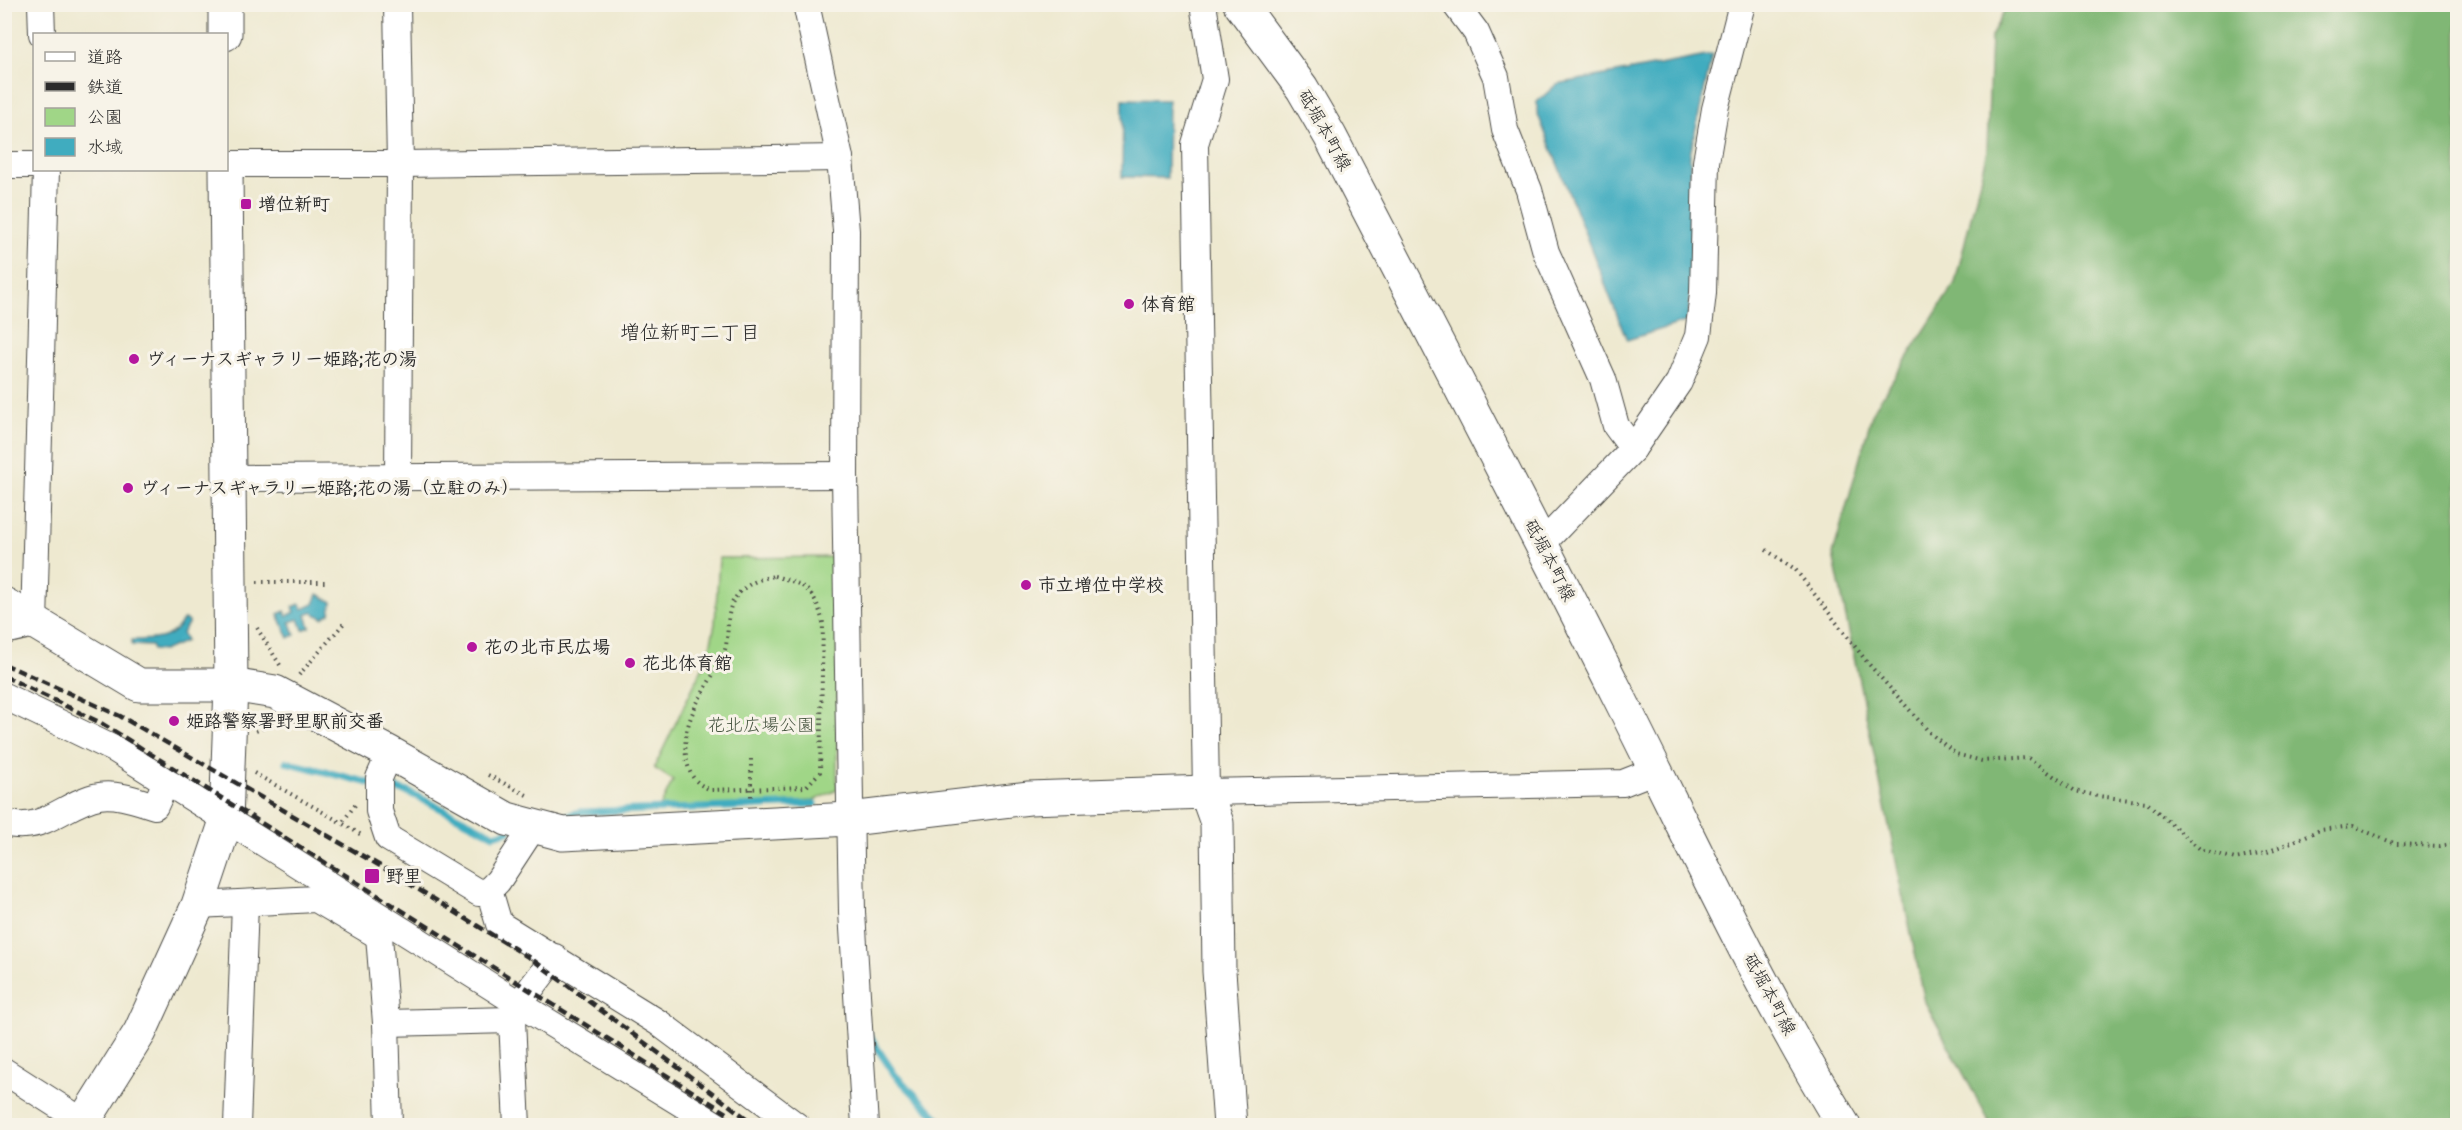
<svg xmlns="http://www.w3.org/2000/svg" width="2462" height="1130" font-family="Delius,'Klee One',sans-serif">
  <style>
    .green { fill: #a0d687; stroke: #668059; stroke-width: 1.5 }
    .forest { fill: #80b774; stroke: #567150; stroke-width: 1.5 }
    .water { fill: #40acbf; stroke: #366c75; stroke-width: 1.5 }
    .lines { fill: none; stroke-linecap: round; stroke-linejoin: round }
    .stream { stroke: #40acbf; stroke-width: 7 }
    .street-casing { stroke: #484844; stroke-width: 28 }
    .secondary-casing { stroke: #484844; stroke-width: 35 }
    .path { stroke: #484844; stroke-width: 4; stroke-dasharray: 1.5 4.5; stroke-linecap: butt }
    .street { stroke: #fff; stroke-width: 26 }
    .secondary { stroke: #fff; stroke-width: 33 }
    .rail { stroke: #2b2b2b; stroke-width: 4.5; stroke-dasharray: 9 4.5; stroke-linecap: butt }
    .poi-dot { fill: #b5179e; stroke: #f7f3e8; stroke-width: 2 }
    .labels { text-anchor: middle; stroke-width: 6; stroke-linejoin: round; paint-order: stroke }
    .street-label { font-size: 18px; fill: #2b2b2b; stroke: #f7f3e8 }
    .poi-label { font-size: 18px; font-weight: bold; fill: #2b2b2b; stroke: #f7f3e8; text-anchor: start }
    .park-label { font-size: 18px; fill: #485642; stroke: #f7f3e8 }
    .neighbourhood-label { font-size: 20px; fill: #2b2b2b; stroke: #f7f3e8 }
  </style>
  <rect width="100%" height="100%" fill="#f7f3e8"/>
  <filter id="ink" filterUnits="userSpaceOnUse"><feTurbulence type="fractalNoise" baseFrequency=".0167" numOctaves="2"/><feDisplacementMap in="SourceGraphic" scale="12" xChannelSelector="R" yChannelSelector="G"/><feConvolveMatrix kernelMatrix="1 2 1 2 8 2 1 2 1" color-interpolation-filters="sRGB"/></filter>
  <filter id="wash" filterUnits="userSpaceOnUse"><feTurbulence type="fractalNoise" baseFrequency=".008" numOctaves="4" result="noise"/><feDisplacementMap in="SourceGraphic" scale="24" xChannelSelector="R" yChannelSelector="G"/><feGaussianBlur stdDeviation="1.35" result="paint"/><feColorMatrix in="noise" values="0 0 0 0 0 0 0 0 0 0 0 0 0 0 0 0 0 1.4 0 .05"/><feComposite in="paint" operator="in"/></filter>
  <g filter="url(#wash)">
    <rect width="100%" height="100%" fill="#eee9d0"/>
    <path class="green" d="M837,557V790L813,801L659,809L673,780L654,768L708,656L715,624L719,558Z"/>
    <path class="forest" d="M2007,5H2457V1125H1991L1925,1002L1833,554L1873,411L1955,283L1987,151L1991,37Z"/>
    <g class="water">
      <path d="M1712,55L1690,155L1692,271L1688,321L1627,340L1537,112V102L1557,84Z"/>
      <path d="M1123,99L1168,100L1167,178L1122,177Z"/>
      <path d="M318,594L332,602L330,613L323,618L312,612L306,615L310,627L303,630L299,619L290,622L295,635L289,638L278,614L285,611L287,616L295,612L293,607L300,604L303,609L314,604Z"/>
      <path d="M184,619L189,622L182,633L186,641L163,651L153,650L151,646L132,645V640C156,639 170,642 184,619Z"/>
    </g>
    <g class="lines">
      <g class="stream">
        <path d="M286,762L373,784"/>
        <path d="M384,786L408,792L494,835L508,831"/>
        <path d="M554,819L579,812L815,804"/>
        <path d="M868,1034L895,1075L946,1126"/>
      </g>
    </g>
  </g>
  <g filter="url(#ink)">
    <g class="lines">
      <g class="street-casing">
        <g id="street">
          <path d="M41,4L42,34"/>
          <path d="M397,4L400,164L398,478"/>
          <path d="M806,4L840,158L846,231L845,475L850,802L852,912L865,1126"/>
          <path d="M1203,4L1215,79L1195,144L1206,792L1623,783L1656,770"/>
          <path d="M1455,4L1476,32L1496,77L1505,130L1529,190L1546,252L1603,379L1616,426L1633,449"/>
          <path d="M226,164H400L840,158"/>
          <path d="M4,165H34"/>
          <path d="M229,478L845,475"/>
          <path d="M1542,544L1633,449L1679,382L1698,336L1703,293L1706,162L1715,109L1742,4"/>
          <path d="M4,631L34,624L46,170"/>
          <path d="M4,696L116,750L519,1004L718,1126"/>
          <path d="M390,753L379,778V811L388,838L479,893L489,890L498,881L534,826"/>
          <path d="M4,824C11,824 17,826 24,825C50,824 72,801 99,796C117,793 138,801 155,806L166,782"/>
          <path d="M489,890L499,924L659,1023L797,1126"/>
          <path d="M198,905L316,899L379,936"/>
          <path d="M384,919L379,936L386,1023L512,1020"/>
          <path d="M386,1023L389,1126"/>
          <path d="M4,1071L90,1126"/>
          <path d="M237,1126L245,903"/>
          <path d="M517,1126L512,1020L519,1004L555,957"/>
        </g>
      </g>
      <g class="secondary-casing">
        <g id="secondary">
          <path d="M225,4V34"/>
          <path d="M1240,4L1302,88L1330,136C1427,323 1525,510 1620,699C1692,842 1760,990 1844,1126"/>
          <path d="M4,604L139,685H231L275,692L390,753L507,819L563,834L850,819L1029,798L1206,792L1217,823L1219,971L1230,1126"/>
          <path d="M81,1126L140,1032L198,905L226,821L231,685L226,170"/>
        </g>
      </g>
      <g class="path">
        <path d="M1766,550L1795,569L1867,662L1930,733L1956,754L1982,761L2028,758L2075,791L2098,796L2146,802L2200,849L2235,859L2265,853L2320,830L2353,826L2396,844L2440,846L2458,843"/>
        <path d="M774,576C806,584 815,590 823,623L820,772L806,787L711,790C694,783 689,775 686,756C681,716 708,689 723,655C731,637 724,614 735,598C745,584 759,579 774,576Z"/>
        <path d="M257,582H328"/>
        <path d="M257,628L280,665"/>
        <path d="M299,675L345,622"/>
        <path d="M256,731L277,722"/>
        <path d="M751,759V797"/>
        <path d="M254,773L342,823"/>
        <path d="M488,775L527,795"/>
        <path d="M355,805L342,823L363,836"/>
      </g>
      <use href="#street" class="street"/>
      <use href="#secondary" class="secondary"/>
      <g class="rail">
        <path d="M4,664L120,716L382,867L533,960L757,1126"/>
        <path d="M4,676L101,723L727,1113"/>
      </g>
    </g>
  </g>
  <g class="poi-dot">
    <rect x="240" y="198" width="12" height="12" rx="3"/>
    <circle cx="1129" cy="304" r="6"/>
    <circle cx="134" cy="359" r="6"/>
    <circle cx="128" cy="488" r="6"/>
    <circle cx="1026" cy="585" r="6"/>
    <circle cx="472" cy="647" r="6"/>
    <circle cx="630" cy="663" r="6"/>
    <circle cx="174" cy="721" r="6"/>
    <rect x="364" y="868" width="16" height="16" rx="3"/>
  </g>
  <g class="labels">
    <g class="street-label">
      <text transform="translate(1325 130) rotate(61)" y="6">砥堀本町線</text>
      <text transform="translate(1550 560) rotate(63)" y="6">砥堀本町線</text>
      <text transform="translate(1770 994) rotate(62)" y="6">砥堀本町線</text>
    </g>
    <g class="poi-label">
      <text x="258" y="210">増位新町</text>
      <text x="1141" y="310">体育館</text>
      <text x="146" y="365">ヴィーナスギャラリー姫路;花の湯</text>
      <text x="140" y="494">ヴィーナスギャラリー姫路;花の湯（立駐のみ）</text>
      <text x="1038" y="591">市立増位中学校</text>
      <text x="484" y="653">花の北市民広場</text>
      <text x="642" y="669">花北体育館</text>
      <text x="186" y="727">姫路警察署野里駅前交番</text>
      <text x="386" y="882">野里</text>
    </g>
    <g class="park-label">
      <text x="761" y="731">花北広場公園</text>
    </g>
    <g class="neighbourhood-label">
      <text x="690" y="339">増位新町二丁目</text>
    </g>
  </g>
  <rect width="2462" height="1130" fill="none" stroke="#f7f3e8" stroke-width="24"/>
  <rect x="33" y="33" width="195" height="138" fill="#f7f3e8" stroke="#a5a39c" stroke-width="1.5"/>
  <rect x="45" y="52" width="30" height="9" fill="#ffffff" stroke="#a5a39c" stroke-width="1.5"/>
  <text x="87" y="63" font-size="18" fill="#2b2b2b">道路</text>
  <rect x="45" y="82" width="30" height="9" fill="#2b2b2b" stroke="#a5a39c" stroke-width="1.5"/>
  <text x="87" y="93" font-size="18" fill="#2b2b2b">鉄道</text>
  <rect x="45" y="108" width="30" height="18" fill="#a0d687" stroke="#a5a39c" stroke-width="1.5"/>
  <text x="87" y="123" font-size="18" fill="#2b2b2b">公園</text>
  <rect x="45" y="138" width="30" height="18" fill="#40acbf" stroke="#a5a39c" stroke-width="1.5"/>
  <text x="87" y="153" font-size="18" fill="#2b2b2b">水域</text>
</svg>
